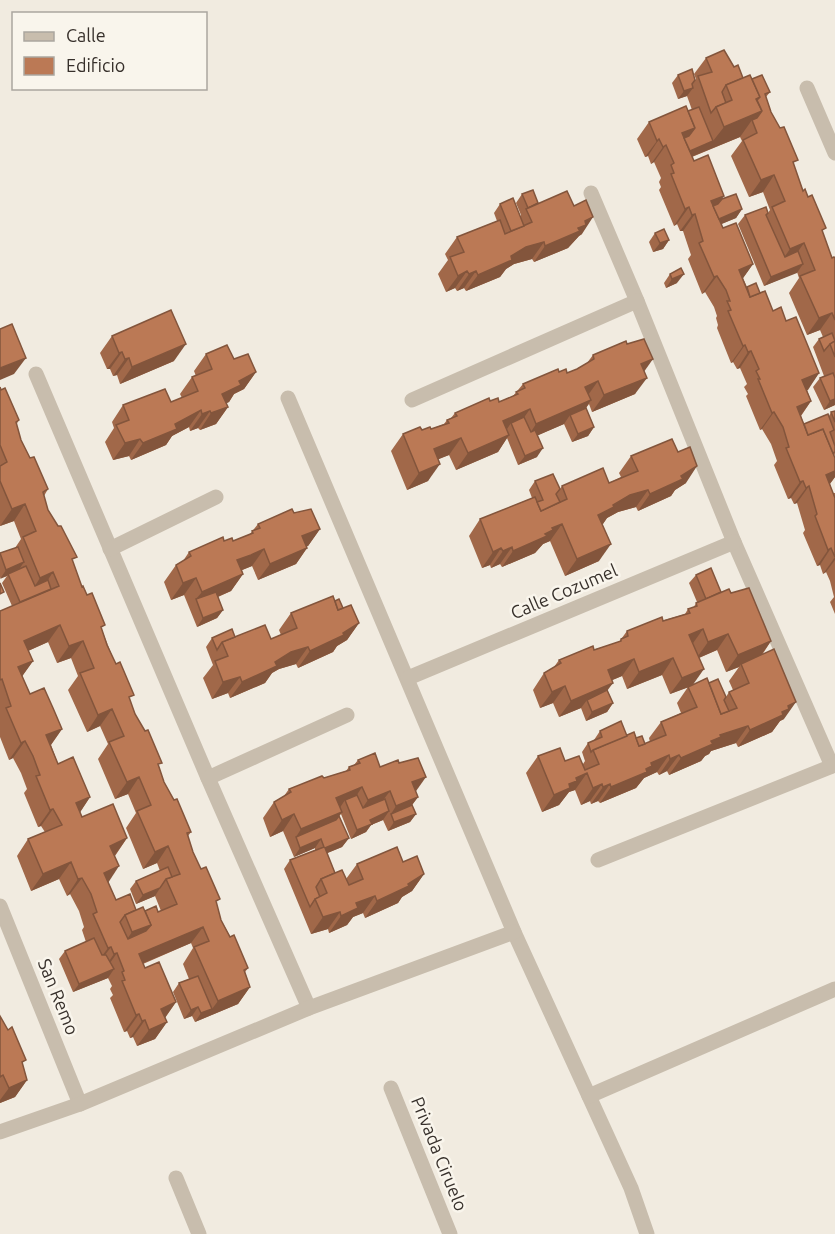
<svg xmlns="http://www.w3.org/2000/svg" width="835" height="1234" font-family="Ubuntu,sans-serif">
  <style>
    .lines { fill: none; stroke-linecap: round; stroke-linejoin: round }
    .street { stroke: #c8bdad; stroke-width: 15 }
    .wall { fill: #a16849; fill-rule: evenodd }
    .shaded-wall { fill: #83553c }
    .building { fill: #bb7955; stroke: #83553c; stroke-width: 1.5; fill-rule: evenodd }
    .labels { text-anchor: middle; stroke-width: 5; stroke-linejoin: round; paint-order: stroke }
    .street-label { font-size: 18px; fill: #37302b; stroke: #f9f5ec }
  </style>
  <rect width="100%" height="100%" fill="#f1ebe0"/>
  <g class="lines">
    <g class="street">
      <path d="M807,88L835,153"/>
      <path d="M591,193L637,301L734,542L832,766"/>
      <path d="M36,374L208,778L309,1008"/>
      <path d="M288,398L514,932L631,1188L647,1234"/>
      <path d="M412,400L637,301"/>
      <path d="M110,549L216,497"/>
      <path d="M408,678L734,542"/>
      <path d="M208,778L347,715"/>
      <path d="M598,860L835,765"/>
      <path d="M0,906L80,1104"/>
      <path d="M391,1088L450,1234"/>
      <path d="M589,1096L835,989"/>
      <path d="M0,1132L80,1104L309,1008L514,932"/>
      <path d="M176,1178L199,1234"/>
    </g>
  </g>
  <g class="wall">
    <path d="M706,58L734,67L743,78L752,79L770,92L766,97L771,112L794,166L803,191L823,233L832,258H835V405L824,410L813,387L820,378L824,376L813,347L819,339L823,337L820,330L807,335L789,293L799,278L797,272L764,286L738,224L745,215L768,213L770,210L763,192L749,197L731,156L742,141L740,137L692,157L694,161L722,199L742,209L736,218L721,224L723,228L753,264L743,278L747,287L760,293L773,311L786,321L819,373L807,390L811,401L801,416L804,424L829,416L831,412L835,411V454L834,456L835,458V477L830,484L833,493H835V614L830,602L834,597L830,581L826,572L823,574L820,565L817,566L803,533L805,530L797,503L794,504L791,498L788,499L774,465L777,461L771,444L762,429L760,430L746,396L748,394L744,387L747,384L740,368L737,369L733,362L731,363L717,328L718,325L716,318L717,316L714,307L705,292L702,294L688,259L691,255L683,231H680L677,224L674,226L659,190L661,187L659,182L661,178L654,162L651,164L648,156L645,157L637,139L649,122L692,110L687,96L678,99L672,83L678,75L695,80L696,79L694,74Z"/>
    <path d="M522,194L538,203L582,234L579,236L568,248L534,262L532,259L514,264L506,269L500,277L466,291L464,288L457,291L455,288L446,292L438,274L448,260L445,254L457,237L497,221L494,213L500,204L521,216V215L516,203Z"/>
    <path d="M655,233L669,240L663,249L653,252L649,242Z"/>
    <path d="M670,274L677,283L666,288L664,283Z"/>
    <path d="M112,336L174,361L120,384L117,375L113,376L110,369H107L100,353Z"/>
    <path d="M206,354L234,359L256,372L244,389L234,394L229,402L226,403L228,407L216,424L200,430L198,428L190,431L189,427L172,436L166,445L131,460L129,456L113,460L105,442L114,428L112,422L123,405L171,402L182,398L180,394L192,377L196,376L194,371Z"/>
    <path d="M593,355L644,372L635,394L592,412L589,404L586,408L594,427L588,436L572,442L564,424L538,435L537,457L518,465L507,438L498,452L456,470L449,455L438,459L428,481L407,490L391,451L403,434L422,430L431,429L444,424L447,420L451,418L455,413L490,401L499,402L513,396L523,384L559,372L567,373L577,369L587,363Z"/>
    <path d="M0,387L19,420L16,425L21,440L30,458L48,489L44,496L48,510L73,562L82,587L102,630L135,714L159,767L164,782L191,832L188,836L193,852L216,904L221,920L248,968L245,972L250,987L238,1004L195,1022L192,1016L184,1019L173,992L179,983L189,979L183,964L193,948L191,943L143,964L145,968L176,1002L165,1018L167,1022L155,1039L137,1046L133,1037L130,1038L127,1031L124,1032L110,998L113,995L110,989L112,986L108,978L73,992L59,959L65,951L86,942L82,930L84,927L79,911L70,894L67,896L59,879L31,891L17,856L28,839L45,832L41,826L38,827L24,793L27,789L21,773L13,758L9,760L0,737V611L12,606L2,583L7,576L0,578V553L15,548L21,539L14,521L0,526ZM48,642L57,663L71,658L78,676L68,690L87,732L100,726L108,744L98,759L115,799L128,794L136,813L126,828L143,869L157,863L160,871L136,881L130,889L136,904L155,896L161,911L158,912L136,910L116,900L108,882L115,856L127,838L82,817L80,812L90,797L58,764L51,745L62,729L30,694L22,676L33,661L28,651Z"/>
    <path d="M631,456L686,483L675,490L671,496L638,511L636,507L618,512L607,518L602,525L599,561L565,576L550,541L543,544L535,553L502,567L500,564L491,568L490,565L482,568L469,536L480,519L532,498L529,490L535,481L560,489L562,486L609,483L621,477L619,473Z"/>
    <path d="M294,513L320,529L308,546H307V548L296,564L258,580L252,566L242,570L243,574L231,591L218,597L223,610L217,618L197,627L184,595L171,600L164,582L176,565L183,561L189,552L224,541H233L250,534L258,524Z"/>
    <path d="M696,575L722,592L731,593L771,641L762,655L784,719L780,721L772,732L738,747L736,743L711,751L709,754L705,756L701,761L669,775L667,771L659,775L657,772L644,778L636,788L600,803L598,801L591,804L590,801L581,805L575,790L569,792L559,805L542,812L526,773L538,756L583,764L585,761L582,752L588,743L594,741V740L600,731L636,738L645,744L650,742L649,738L661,722L681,713L677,703L688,687L670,694L662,675L627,689L622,676L612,680L607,690L613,703L607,712L586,721L581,708L559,717L553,703L540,708L533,690L544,673L554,667L559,660L619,642L627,631L685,614L688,609L693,608L697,602L689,583ZM717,650L726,672L739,667L729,681L733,690L729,692L726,697L709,683L693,685L699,658Z"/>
    <path d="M335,601L359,623L347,640L337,646L333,652L298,668L296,664L279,669L272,673L265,683L230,698L228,693L212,699L203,678L213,665L206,647L212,638L235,637L271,639L281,635L279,630L291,613Z"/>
    <path d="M358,760L380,767L415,791L418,797L412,805L416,814L410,822L388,831L383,820L371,825L366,832L351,839L341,814L339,816L349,838L342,847L327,853L335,873L346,879L357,864L403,862L424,874L412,891L402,897L398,903L365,918L363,913L353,917L347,925L329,933L328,929L311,934L284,869L290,860L315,850V848L294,857L283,831L270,837L263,818L274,802L284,796L289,789L346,771L349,767L354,765Z"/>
    <path d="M0,1016L23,1065L27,1080L15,1097L0,1103Z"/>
  </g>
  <g class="shaded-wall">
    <path d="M693,88L687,96L678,99L684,91Z"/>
    <path d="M760,97L762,111L753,124L752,120L740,137L676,163L682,154L713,141L724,127L756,99Z"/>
    <path d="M695,128L683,145L682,133Z"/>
    <path d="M659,139L648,156L645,157L657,141Z"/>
    <path d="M666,145L654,162L651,164L663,147Z"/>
    <path d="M774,175L763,192L749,197L761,180Z"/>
    <path d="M724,196L712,212L711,201Z"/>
    <path d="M689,207L677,224L674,226L685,209Z"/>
    <path d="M742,209L736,218L705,231L711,222Z"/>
    <path d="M695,214L683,231H680L692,215Z"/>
    <path d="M593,217L582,234L579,236L568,248L534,262L545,246L585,221Z"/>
    <path d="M669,240L663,249L653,252L660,243Z"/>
    <path d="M544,242L532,259L514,264L506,269L500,277L466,291L478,275L526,247Z"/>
    <path d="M804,243L792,260L778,266L790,249Z"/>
    <path d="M753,264L741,281L739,270Z"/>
    <path d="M803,264L797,273L764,286L771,277Z"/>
    <path d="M467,271L455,288L446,292L458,276Z"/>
    <path d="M476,271L464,288L457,291L469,274Z"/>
    <path d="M684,274L677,283L666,288L672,279Z"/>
    <path d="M717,276L705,292L702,294L714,277Z"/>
    <path d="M832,313L820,330L807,335L819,318Z"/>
    <path d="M186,344L174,361L120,384L132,367Z"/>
    <path d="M745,345L733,362L731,363L743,346Z"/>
    <path d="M751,351L740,368L737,369L748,352Z"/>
    <path d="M122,352L110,369H107L119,353Z"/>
    <path d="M26,358L14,374L0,380V368Z"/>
    <path d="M129,358L117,375L113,376L125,359Z"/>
    <path d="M653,359L641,376V364Z"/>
    <path d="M256,372L244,389L234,394L229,402L211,411L222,394L239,381Z"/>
    <path d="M819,373L808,390L791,397L802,380Z"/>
    <path d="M647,378L635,394L592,412L604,395Z"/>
    <path d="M598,381L586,398L585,387Z"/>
    <path d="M835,399V405L824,410L830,401Z"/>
    <path d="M591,400L580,417L570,415L564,424L525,441L536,424Z"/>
    <path d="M811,401L799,418L797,407Z"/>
    <path d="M228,407L216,424L200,430L211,413Z"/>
    <path d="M530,409L518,426L511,423L505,432L503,421Z"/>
    <path d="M201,410L189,427L172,436L166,445L131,460L143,443L175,424Z"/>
    <path d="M210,411L198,428L190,431L202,414Z"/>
    <path d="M774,412L762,429L760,430L772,413Z"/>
    <path d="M594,427L588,436L572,442L578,434Z"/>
    <path d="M509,435L498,452L456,470L468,453Z"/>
    <path d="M461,438L449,455L422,466L434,449Z"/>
    <path d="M140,439L129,456L113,460L125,443Z"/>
    <path d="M543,448L537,457L518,465L525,456Z"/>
    <path d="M440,464L428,481L407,490L419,473Z"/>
    <path d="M697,466L686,483L675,490L671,496L638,511L650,494Z"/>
    <path d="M835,471V477L828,486L826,475Z"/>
    <path d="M803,481L791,498L788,499L800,482Z"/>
    <path d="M809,486L797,503L794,504L806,488Z"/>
    <path d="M648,490L636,507L618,512L607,518L603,524L586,532L598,515L630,495Z"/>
    <path d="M25,504L14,521L0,526L12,509Z"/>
    <path d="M562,524L550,541L543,544L535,553L502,567L513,551L545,534L552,528Z"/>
    <path d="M320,529L308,546L290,553L302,536Z"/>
    <path d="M611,544L599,561L565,576L577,559Z"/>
    <path d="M512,547L500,564L491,568L503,551Z"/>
    <path d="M307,548L296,564L258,580L270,564Z"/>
    <path d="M501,548L490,565L482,568L493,552Z"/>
    <path d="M831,548L820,565L817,566L828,550Z"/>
    <path d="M264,549L252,566L225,577L237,560Z"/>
    <path d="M835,557V560L826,572L823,574Z"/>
    <path d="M24,562L18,571L8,574L7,576L0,579L6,570Z"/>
    <path d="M53,572L42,589L29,595L40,578Z"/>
    <path d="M243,574L231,591L198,605L196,599L202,592Z"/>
    <path d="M196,578L184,595L171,600L183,583Z"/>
    <path d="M223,610L217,618L197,627L203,618Z"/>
    <path d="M359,623L347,640L337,646L333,652L298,668L310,651Z"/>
    <path d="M60,625L48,642L12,658L24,641Z"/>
    <path d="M703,629L691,646L689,635Z"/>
    <path d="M728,634L717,650L696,659L708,642Z"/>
    <path d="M83,641L71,658L57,663L69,646Z"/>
    <path d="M771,641L759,658L741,664L739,667L726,672L738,655Z"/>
    <path d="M308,647L296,664L279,669L272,673L265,683L230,698L242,682L291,652Z"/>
    <path d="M673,658L662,675L627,689L639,672Z"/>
    <path d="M634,659L622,676L596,687L608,670Z"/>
    <path d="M33,661L21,678L18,667Z"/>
    <path d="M704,669L692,686L670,694L682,678Z"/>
    <path d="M240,677L228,693L212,699L223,682Z"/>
    <path d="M613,683L601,699L587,700L581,708L559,717L571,701Z"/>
    <path d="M565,686L553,703L540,708L552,692Z"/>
    <path d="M796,702L784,719L780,721L772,732L738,747L750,730L782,712L788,706Z"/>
    <path d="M613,703L607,712L586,721L592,712Z"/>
    <path d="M112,709L100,726L87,732L98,715Z"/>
    <path d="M748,726L736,743L711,751L709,754L705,756L701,761L669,775L681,758L720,735Z"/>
    <path d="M62,729L50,746L46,735Z"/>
    <path d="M25,741L13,758L9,760L21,743Z"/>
    <path d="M669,755L657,772L644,778L636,788L600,803L611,787L651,763Z"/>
    <path d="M679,755L667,771L659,775L670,759Z"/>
    <path d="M587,773L575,790L569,792L559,805L542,812L554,795L569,784L576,778Z"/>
    <path d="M139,777L128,794L115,799L127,782Z"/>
    <path d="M426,777L414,794L412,782Z"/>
    <path d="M602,784L590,801L581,805L593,788Z"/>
    <path d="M610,784L598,801L591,804L603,787Z"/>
    <path d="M362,787L351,804L345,800L339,809L336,798Z"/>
    <path d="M390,791L378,807L356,817L368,800Z"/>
    <path d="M90,797L79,814L76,803Z"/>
    <path d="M418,797L406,813L391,814L396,806Z"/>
    <path d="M53,809L41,826L38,827L50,810Z"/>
    <path d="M389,811L383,820L371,825L366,832L351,839L357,830L370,820Z"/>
    <path d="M342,812L330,829L296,837L301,829Z"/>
    <path d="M294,814L283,831L270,837L282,820Z"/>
    <path d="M416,814L410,822L388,831L394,822Z"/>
    <path d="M127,838L115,855L98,862L110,846Z"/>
    <path d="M349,838L342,847L318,857L325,848Z"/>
    <path d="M321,839L315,848L294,857L300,848Z"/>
    <path d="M168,846L157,863L143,869L155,852Z"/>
    <path d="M71,862L59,879L31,891L43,874Z"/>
    <path d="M119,866L108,883L104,873Z"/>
    <path d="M424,874L412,891L402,897L398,903L365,918L377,901Z"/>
    <path d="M82,878L70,894L67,896L78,879Z"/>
    <path d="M160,888L155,896L136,904L143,895Z"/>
    <path d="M375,896L363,913L353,917L347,925L329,933L341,916L356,903Z"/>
    <path d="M340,912L328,929L311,934L323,917Z"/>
    <path d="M151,925L135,948L117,954L132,932Z"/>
    <path d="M203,927L191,943L127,970L139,954Z"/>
    <path d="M111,947L99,963L96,964L108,948Z"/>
    <path d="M117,953L105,970L102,971L114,954Z"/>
    <path d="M114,969L108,978L73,992L79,984Z"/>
    <path d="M250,987L238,1004L195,1022L201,1013L212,1009L218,1001Z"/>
    <path d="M176,1002L164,1019L161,1009Z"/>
    <path d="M198,1007L192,1016L184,1019L191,1010Z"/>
    <path d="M139,1014L127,1031L124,1032L136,1015Z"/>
    <path d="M145,1020L133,1037L130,1038L142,1021Z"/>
    <path d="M167,1022L155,1039L137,1046L149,1030Z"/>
    <path d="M27,1080L15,1097L0,1103V1100L9,1088Z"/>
  </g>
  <g class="building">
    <path d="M724,50L734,67L738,65L743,78L726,85L722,92L726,103L716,107L711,113L698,76L712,72L706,58Z"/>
    <path d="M692,69L695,80L692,84L693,88L684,91L678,75Z"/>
    <path d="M750,75L760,97L756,99L762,111L724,127L716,107L732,100L726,85Z"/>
    <path d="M762,75L770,92L765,94L771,112L780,128L784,127L798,160L793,162L803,191L805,189L808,197L812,195L826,228L822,230L832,258L834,257L835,258V320L832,313L819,318L800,276L815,270L804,243L790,249L772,207L785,201L774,175L761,180L743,140L757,133L752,120L757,118L762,111L757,100L760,97L752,79Z"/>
    <path d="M686,106L695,128L682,133L694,161L708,155L724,196L711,201L723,228L736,223L753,264L739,270L750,297L765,291L773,311L781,307L786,321L796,317L819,373L802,380L811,401L797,407L808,435L823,429L835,458V471L826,475L835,498V557L831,548L828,550L815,516L817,514L809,486L806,488L803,481L800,482L786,448L789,447L783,427L774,412L772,413L758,379H760L756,371L759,369L751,351L748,352L745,345L743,346L728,311L731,310L727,301H730L726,290L717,276L714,277L699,243L703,241L695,214L692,215L689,207L685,209L671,174L674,173L671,165L674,163L666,145L663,147L659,139L657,141L649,122Z"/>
    <path d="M699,107L713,141L690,151L684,138L689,136L695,128L688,111Z"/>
    <path d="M533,190L538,203L528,208L522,194Z"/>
    <path d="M567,191L574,206L586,200L593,217L585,221L586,225L578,228L580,231L545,246L544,242L526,247L511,256L512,260L478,275L476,271L469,274L467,271L458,276L450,257L464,252L457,237L500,220L505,234L532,222L526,209Z"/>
    <path d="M736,194L742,209L719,219L713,206L718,204L722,199Z"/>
    <path d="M513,198L524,226L511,231L500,204Z"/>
    <path d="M766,207L768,213L766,215L785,257L798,251L803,264L771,277L745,215Z"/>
    <path d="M664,229L669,240L660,243L655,233Z"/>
    <path d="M681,268L684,274L672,279L670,274Z"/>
    <path d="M756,283L760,293L750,297L747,287Z"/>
    <path d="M171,310L186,344L132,367L129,358L125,359L122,352L119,353L112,336Z"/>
    <path d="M12,324L26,358L0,368V329Z"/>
    <path d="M832,333L835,341L830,344L824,351L819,339Z"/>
    <path d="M644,339L653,359L641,364L647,378L604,395L598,381L585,387L591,400L536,424L530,409L503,421L509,435L468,453L461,438L434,449L440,464L419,473L403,434L420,427L422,430L430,427L431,429L449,423L447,420L457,416L455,413L489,398L490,401L498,398L499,402L518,394L516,392L525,388L523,384L558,369L559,372L566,369L567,373L577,369L594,359L593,355L626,341L627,344Z"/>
    <path d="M835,341V357L830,344Z"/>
    <path d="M227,345L234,359L248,354L256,372L239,381L241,385L222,394L228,407L211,413L210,411L202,414L201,410L175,424L177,429L143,443L140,439L125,443L116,425L129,420L123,405L165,389L171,402L198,391L192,377L212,369L206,354Z"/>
    <path d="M833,373L835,378V399L830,401L820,378Z"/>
    <path d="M0,387L1,390L5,388L19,420L16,422L21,440L30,458L34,457L48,489L43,492L48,510L58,526H61L77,557L72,559L82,587L83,586L87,595L92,593L105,625L101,627L107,645L116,664L120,662L134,695L129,697L135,714L145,731L148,730L162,763L158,764L164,782L174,800L177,799L191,832L187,833L193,852L201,869L206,867L220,899L216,901L221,920L230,937L234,935L248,968L244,970L250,987L218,1001L194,947L209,941L203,927L139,954L145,968L159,962L176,1002L161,1009L167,1022L149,1030L145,1020L142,1021L139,1014L136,1015L122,981L125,980L122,972L124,971L117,953L114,954L111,947L108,948L93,914L97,912L91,894L82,878L78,879L71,862L43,874L28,839L62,825L53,809L50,810L36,776L40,775L33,756L25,741L21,743L6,708L11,706L2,679L0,680V611L59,586L53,572L40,578L23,537L36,531L25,504L12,509L0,481V466L7,462L0,445ZM60,625L69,646L83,641L94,668L80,673L98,715L112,709L124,736L109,742L127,782L139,777L151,805L137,811L155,852L168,846L180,874L166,879L177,904L158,912L156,906L145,911L151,925L146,931L128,939L120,922L125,915L136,910L130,894L116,900L104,873L119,866L110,846L127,838L113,804L82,817L76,803L90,797L73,757L58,764L46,735L62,729L53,708L44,688L30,694L18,667L33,661L24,641Z"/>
    <path d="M586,408L594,427L578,434L570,415Z"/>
    <path d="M835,411V422L831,412Z"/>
    <path d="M828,414L834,430L830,432L835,446V452L833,453L823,429L808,435L804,424Z"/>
    <path d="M524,417L531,432L535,430L543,448L525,456L511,423Z"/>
    <path d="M672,439L678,452L690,447L697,466L681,476L683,479L650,494L648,490L630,495L613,505L614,507L598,515L611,544L577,559L562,524L552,528L553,530L545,534L547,536L513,551L512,547L503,551L501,548L493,552L480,519L535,497L541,511L567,499L562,486L603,468L609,483L638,471L631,456Z"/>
    <path d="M553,474L560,489L556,494L560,502L541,511L537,502L543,500L535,481Z"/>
    <path d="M292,509L294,513L311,509L320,529L302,536L307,548L270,564L264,549L251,555L237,560L243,574L202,592L196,578L183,583L176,565L191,556L189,552L223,537L224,541L232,538L233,541L253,533L252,531L260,528L258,524Z"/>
    <path d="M18,547L24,562L6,570L0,553Z"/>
    <path d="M26,566L35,586L48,580L51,589L20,602L8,574Z"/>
    <path d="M711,568L721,592L706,599L696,575Z"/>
    <path d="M0,583L4,592L0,594Z"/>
    <path d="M749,588L771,641L738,655L728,634L708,642L703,629L689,635L704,669L682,678L673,658L639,672L634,659L608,670L613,683L571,701L565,686L552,692L544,673L561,663L559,660L593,646L594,650L621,641V639L628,636L627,631L662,617L663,621L690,613L688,609L697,606L696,603L729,589L731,593Z"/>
    <path d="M216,592L223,610L203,618L196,599Z"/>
    <path d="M333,596L338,610L351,605L359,623L343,633L344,635L310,651L308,647L291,652L275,662L277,666L242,682L240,677L223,682L215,661L228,656L222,642L265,625L271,639L297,628L291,613Z"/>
    <path d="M339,599L343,608L338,610L335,601Z"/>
    <path d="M232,629L235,637L222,642L217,650L212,638Z"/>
    <path d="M774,649L796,702L788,706L789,709L782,712L783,715L750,730L748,726L720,735L721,737L711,741L713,744L681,758L679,755L670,759L669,755L651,763L652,766L646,769L647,772L611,787L610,784L603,787L602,784L593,788L587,773L576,778L577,781L569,784L570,788L554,795L538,756L560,748L565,761L579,756L585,770L599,764L593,750L634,732L639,746L666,735L661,722L697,707L688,687L707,678L721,714L737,708L729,692L749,683L741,664Z"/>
    <path d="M718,679L726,697L724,700L729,711L721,714L709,683Z"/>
    <path d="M607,690L613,703L592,712L587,700Z"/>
    <path d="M621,721L627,736L593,750L591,752L588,743L602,737L600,731Z"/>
    <path d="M642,736L645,744L639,746L636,738Z"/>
    <path d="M375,753L380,767L398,760L399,763L418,758L426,777L412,782L418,797L396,806L390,791L368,800L362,787L336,798L342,812L301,829L294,814L282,820L274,802L291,792L289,789L322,776L324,778L350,770L349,767L360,763L358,760Z"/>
    <path d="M357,795L363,808L385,799L389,811L370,820L372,824L357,830L345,800Z"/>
    <path d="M412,805L416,814L394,822L391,814Z"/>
    <path d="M339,816L349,838L325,848L335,873L321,879L316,887L320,897L315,899L310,907L290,860L324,847L321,839L300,848L296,837L336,820Z"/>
    <path d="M397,847L403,862L417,856L424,874L408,884L409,886L377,901L375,896L356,903L358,908L341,916L340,912L323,917L315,899L327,893L321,879L342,870L349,885L363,879L357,864Z"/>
    <path d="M168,867L172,877L166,879L160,888L143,895L136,881Z"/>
    <path d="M143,907L151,925L132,932L125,915Z"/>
    <path d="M94,938L102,955H106L114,969L79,984L65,951Z"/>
    <path d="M198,976L212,1009L201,1013L198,1007L191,1010L179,983Z"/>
    <path d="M0,1016L8,1030L12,1027L26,1060L22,1062L27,1080L9,1088L3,1075L0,1077Z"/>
  </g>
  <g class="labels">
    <g class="street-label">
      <text transform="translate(564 592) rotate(-23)" y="6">Calle Cozumel</text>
      <text transform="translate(58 997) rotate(68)" y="6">San Remo</text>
      <text transform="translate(439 1154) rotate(68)" y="6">Privada Ciruelo</text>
    </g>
  </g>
  <rect x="12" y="12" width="195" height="78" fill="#f9f5ec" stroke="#aba69f" stroke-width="1.5"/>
  <rect x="24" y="32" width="30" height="9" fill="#c8bdad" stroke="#aba69f" stroke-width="1.5"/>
  <text x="66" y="42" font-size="18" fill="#37302b">Calle</text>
  <rect x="24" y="57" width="30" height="18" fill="#bb7955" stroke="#aba69f" stroke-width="1.5"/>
  <text x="66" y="72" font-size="18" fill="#37302b">Edificio</text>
</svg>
